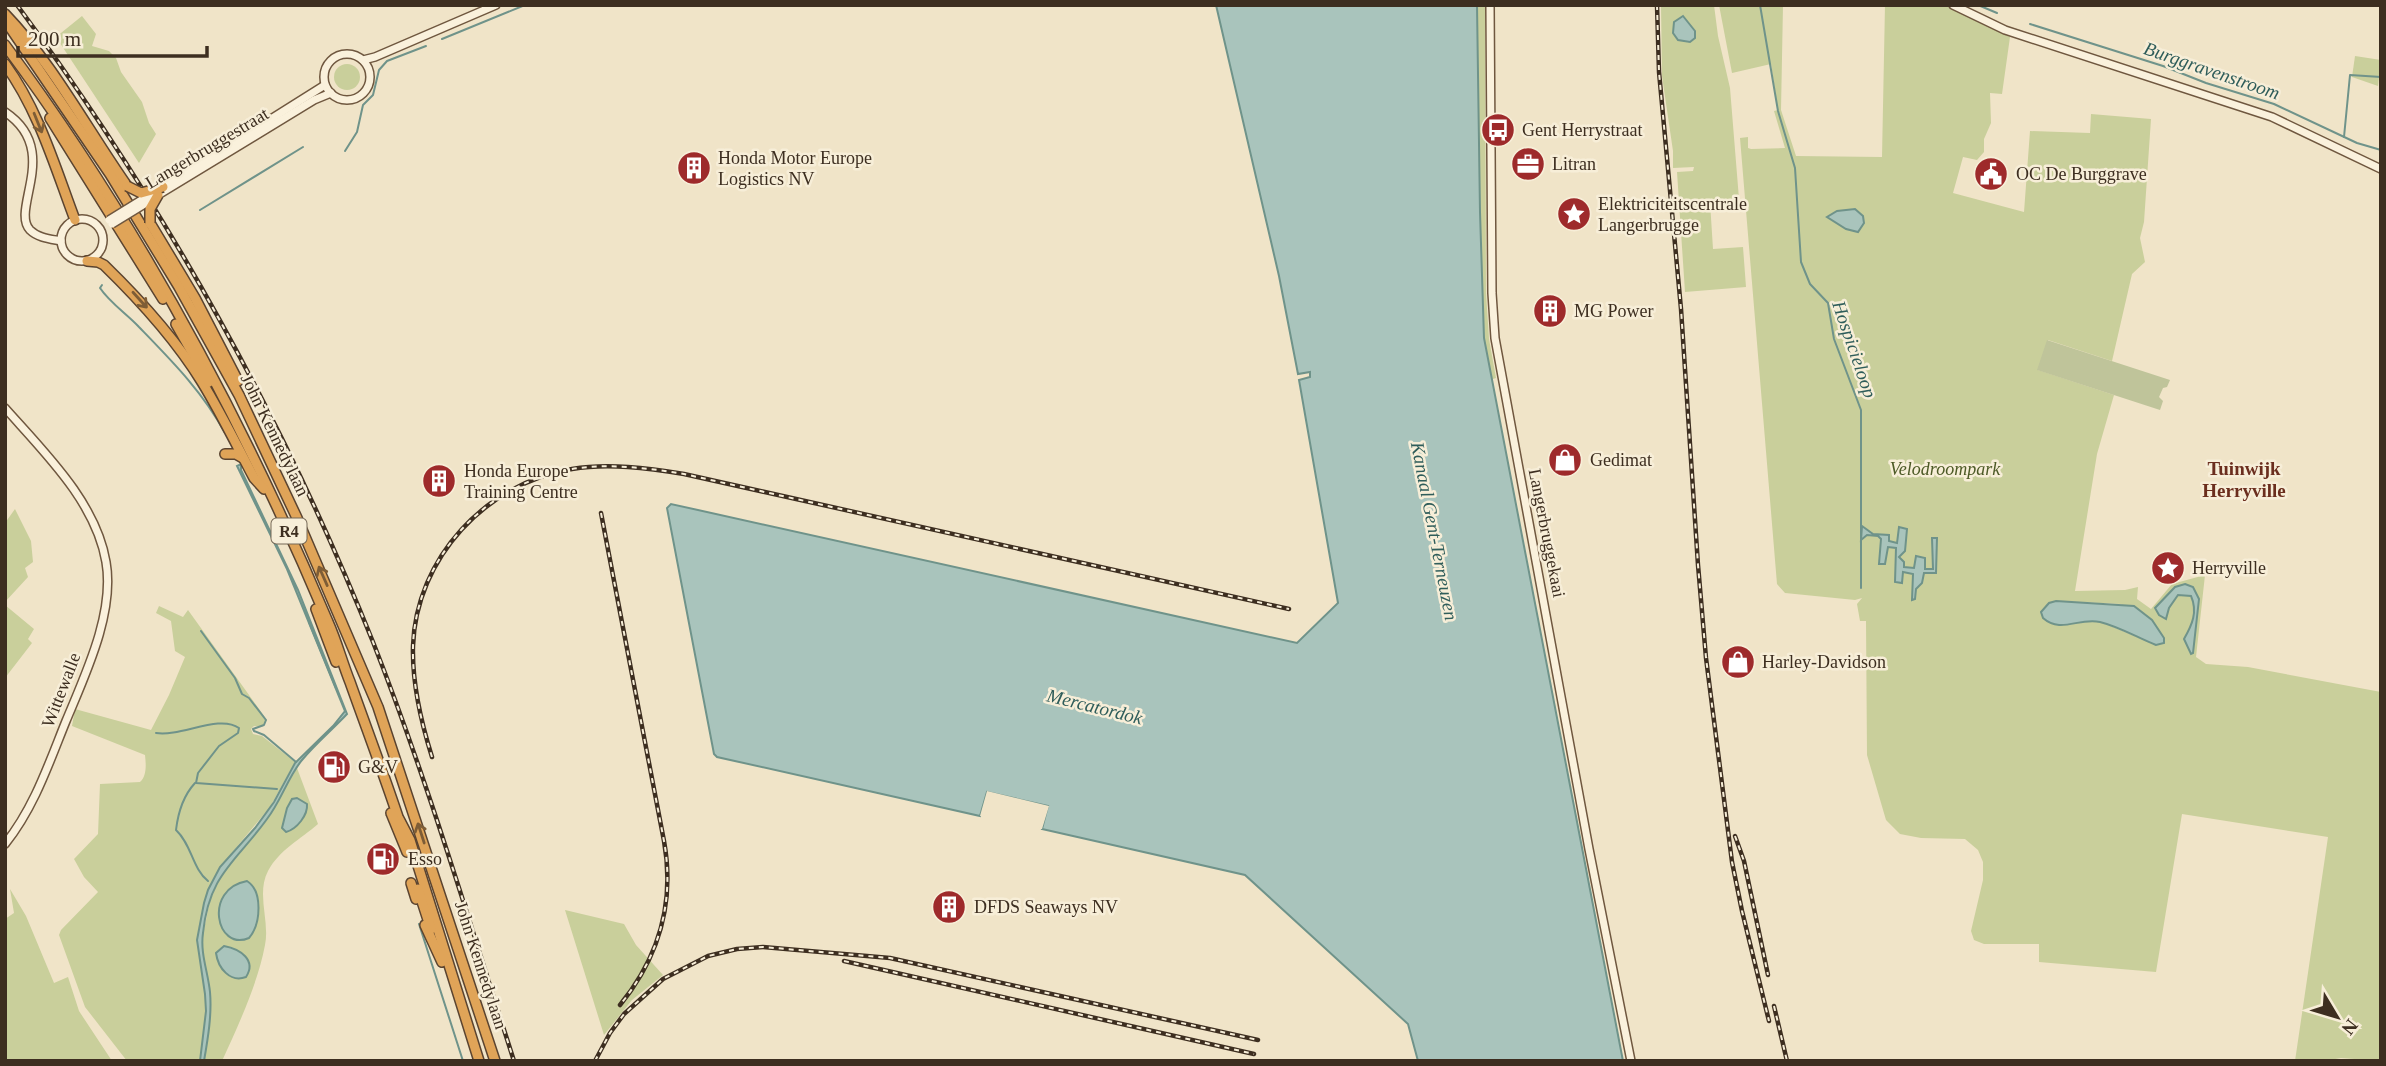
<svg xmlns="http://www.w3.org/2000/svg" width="2386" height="1066" font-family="'Times New Roman',serif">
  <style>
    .green { fill: #c9cf9b; fill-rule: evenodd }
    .cemetery { fill: #bfc49a }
    .water { fill: #a9c4bc; stroke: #6f938a; stroke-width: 2 }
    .pier { fill: #f0e4c8 }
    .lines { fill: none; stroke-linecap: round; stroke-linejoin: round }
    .stream { stroke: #6f938a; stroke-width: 2 }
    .secondary-casing { stroke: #6f573f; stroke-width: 10 }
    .highway-casing { stroke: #5b4430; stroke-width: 12 }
    .secondary { stroke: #faf1dc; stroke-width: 7 }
    .highway { stroke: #e0a458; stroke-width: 9 }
    .rail-casing { stroke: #3d2e20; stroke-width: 4.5 }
    .rail { stroke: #f7eed8; stroke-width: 2; stroke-dasharray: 5; stroke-linecap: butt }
    .secondary-bridge-casing { stroke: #6f573f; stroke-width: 10; stroke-linecap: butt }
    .highway-bridge-casing { stroke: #5b4430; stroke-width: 12; stroke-linecap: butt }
    .secondary-bridge { stroke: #faf1dc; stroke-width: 7 }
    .highway-bridge { stroke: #e0a458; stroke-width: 9 }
    .oneway { stroke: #7e5d36 }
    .labels { text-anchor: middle; stroke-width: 5; stroke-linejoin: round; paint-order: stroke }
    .shield { fill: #f7eed8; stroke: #756857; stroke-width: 2 }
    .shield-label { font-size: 16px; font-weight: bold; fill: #3d2e20 }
    .poi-label { font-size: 18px; fill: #3d2e20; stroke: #f7eed8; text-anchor: start }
    .street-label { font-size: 18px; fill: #3d2e20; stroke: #f7eed8 }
    .park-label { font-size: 18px; font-style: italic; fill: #4d5a26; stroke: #f7eed8 }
    .water-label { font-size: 19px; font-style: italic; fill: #2f5d5a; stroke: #f7eed8 }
    .neighbourhood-label { font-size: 19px; font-weight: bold; fill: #6b2e1e; stroke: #f7eed8 }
  </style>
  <rect width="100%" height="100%" fill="#f0e4c8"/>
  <g class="green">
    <path d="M1477,5H1485L1486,293L1489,339L1496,378L1490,380L1484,338L1480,212Z"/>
    <path d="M1661,5H1714L1718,36L1730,88L1739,199L1710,202L1713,249L1743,247L1746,287L1685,292L1677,172L1693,171L1694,167L1673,168V151L1662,76Z"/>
    <path d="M1719,5H1783L1781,110L1796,156L1882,157L1885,5H1944L2010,37L2002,94L1990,93L1991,123L1984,139V152L1977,160L1963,157L1953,193L2024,212L2030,131L2090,133L2091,114L2151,119L2144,222L2140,238L2145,262L2132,274L2112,361L2048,340L2038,370L2114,395L2097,454L2075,591L2125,590L2138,587L2137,599L2151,609L2172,584L2205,575L2196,657L2206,664L2248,667L2381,692V1061L2341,1058L2324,1061H2295L2328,837L2182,814L2156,972L2039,962V944H1984L1974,940L1971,931L1983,880V862L1978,850L1965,839L1921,838L1900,834L1886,820L1867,755L1866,621H1860L1857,604L1862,598L1855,600L1785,593L1777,584L1740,138L1748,137V148L1751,149L1785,148L1774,111L1778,110L1771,64L1732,73ZM2185,584L2199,599L2192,654L2184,639C2192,625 2198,612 2190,596L2178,595L2169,608H2155L2175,587ZM2057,601L2121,604L2156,645L2099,621L2083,622Z"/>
    <path d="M82,16L96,34L92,46L109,51L116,58L121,72L142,102L149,123L156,134L139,163L56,37Z"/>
    <path d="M2355,56L2381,60L2378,86L2352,77Z"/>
    <circle cx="347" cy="77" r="13"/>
    <path d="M15,509L31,541L33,562L25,568L28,577L5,602V523Z"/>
    <path d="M5,605L34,629L28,639L32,643L5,678Z"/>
    <path d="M159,606L183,617L188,610L267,720L262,727L254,726L251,729L253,734L262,736L295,762L270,807L220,867L204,903L197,940L205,994L206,1011L200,1061H127L85,1007L59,935L61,930L98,892L84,877L74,859L98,834L100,784L140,782C147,776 146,764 145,755L72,726L75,709L151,730L169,695L185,657L175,651L171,621L156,613Z"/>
    <path d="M297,768L318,824C301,839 279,850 268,871C256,894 270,921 265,945C258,983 238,1026 222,1061H204L210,992L203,953V934L210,901L221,874L266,821ZM244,882L255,888L258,903L257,914L223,899L229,891Z"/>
    <path d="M10,889L26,916L54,983L68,977L79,1011L112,1061H5V919L14,913Z"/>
    <path d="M565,910L624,924L636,945L663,975L632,1000L604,1035Z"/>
  </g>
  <path class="cemetery" d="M2047,340L2170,380L2167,387L2163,388L2159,397L2163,401L2160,410L2037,370Z"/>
  <g class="water">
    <path d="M1216,5H1477L1480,212L1484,338L1623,1061H1418L1408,1024L1245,875L1042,829L1048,806L987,792L980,816L717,757L714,754L667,508L671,504L1297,643L1338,603L1299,380L1310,377V372L1298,374L1279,276Z"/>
    <path d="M1683,16L1695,31V38L1690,42L1678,40L1673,33L1674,22Z"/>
    <path d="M1855,209L1863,216L1864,223L1858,232L1846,229L1827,217L1837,211Z"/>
    <path d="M241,464V470L298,590L347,714C333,729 316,743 302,760C288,777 281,801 267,819C236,862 209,874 203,933C200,953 208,972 210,992C212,1014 208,1038 204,1061H200L206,1011L205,994L197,940L204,903L208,890L220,867L255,828L274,802L295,763L333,726L345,711L287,569L237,466Z"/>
    <path d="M1862,526L1873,534L1889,535V541L1897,543L1899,527L1907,529L1905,551L1899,557L1904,562V567L1914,568L1916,556L1925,558V569H1933L1932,538H1937L1936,573H1924L1922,583L1916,589L1915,599L1912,600L1913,574L1903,572L1902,583L1895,582L1896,548L1888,547L1885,564H1879L1881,539L1878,536L1867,535L1861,540Z"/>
    <path d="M2185,584L2193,587L2199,599L2193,653L2191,654L2184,639C2192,625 2198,612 2191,596L2178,595L2169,608L2166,619L2159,615L2155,608L2175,587Z"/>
    <path d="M2056,601L2134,606L2152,620L2164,638V643L2156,645C2138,638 2120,627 2100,622C2079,617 2061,634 2043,618L2041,612L2049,603Z"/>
    <path d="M297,798L307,804C308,815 297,829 286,832L282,828L287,808L292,799Z"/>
    <path d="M247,881C263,891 261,924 249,938C216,952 203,889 247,881Z"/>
    <path d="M224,946C240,949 257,960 246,977C230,983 218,968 216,953Z"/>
  </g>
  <path class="pier" d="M987,791L1049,806L1042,829H1039L1044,808L989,796L984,817L980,816Z"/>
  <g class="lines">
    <g class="stream">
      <path d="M1760,5L1778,111L1795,168L1801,262L1810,284L1828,303L1834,339L1861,410V588"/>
      <path d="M1978,5L1997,13"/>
      <path d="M2030,24L2163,66L2206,83L2274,104L2357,143L2381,150"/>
      <path d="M442,39L525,5"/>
      <path d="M2344,137L2350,75L2381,77"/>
      <path d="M345,151L357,132L363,105L373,95L379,70L387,61L426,46"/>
      <path d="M200,210L303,147"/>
      <path d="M102,285L100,288C110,303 127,314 139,327C171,360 203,392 225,433"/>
      <path d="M309,622L336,688"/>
      <path d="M201,631L235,678L242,694L249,698L266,720L264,725L253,729L254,731L264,735L296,762"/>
      <path d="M156,733C181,737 219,714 239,728L238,733L219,746L198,773L196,783L277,789"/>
      <path d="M195,783C183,796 178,813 176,830C192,845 192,868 208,881"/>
      <path d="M419,924L463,1061"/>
    </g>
    <g class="secondary-casing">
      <g id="secondary">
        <path d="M1490,5L1492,293L1495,338L1589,849L1631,1061"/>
        <path d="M1953,5L2005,30L2272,117L2381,169"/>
        <circle cx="347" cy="77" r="23"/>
        <path d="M363,60L375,57L496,5"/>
        <path d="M5,112C62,150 10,209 30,230C38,238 51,239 61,241"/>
        <path d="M163,187L325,85"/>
        <path d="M158,195L314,100L331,93"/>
        <circle cx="82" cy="240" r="21"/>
        <path d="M5,408C44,452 96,502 106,562C115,613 85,675 66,721C49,763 34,808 5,844"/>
      </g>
    </g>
    <g class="highway-casing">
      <g id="highway">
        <path d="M5,14C53,64 87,129 127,186"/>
        <path d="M5,20L110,174L179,287L239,395L297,518L378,707L495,1061"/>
        <path d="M5,45C136,221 243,420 328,622C337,642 342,662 350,682C366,727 383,772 398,817L410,840L479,1061"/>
        <path d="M5,64C39,111 55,167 75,220"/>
        <path d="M50,118L163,299"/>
        <path d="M150,223L195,298L238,381"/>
        <path d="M87,261L98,262L104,265C141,301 175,338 202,382C221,413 237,446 254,478L264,489"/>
        <path d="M176,324L209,382"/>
        <path d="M225,454H236L243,458"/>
        <path d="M316,609L336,662"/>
        <path d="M391,813L407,852"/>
        <path d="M411,883L416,899"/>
        <path d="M418,889L431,929"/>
        <path d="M425,925L442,962"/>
      </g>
    </g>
    <use href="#secondary" class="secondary"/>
    <use href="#highway" class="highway"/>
    <g class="rail-casing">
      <g id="rail">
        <path d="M17,5C162,201 282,416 373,642C427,779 469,921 514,1061"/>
        <path d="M1657,5L1659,72L1681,309L1698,565L1706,658L1732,862L1742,911L1769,1021"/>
        <path d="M601,513L664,841C675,902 659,957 620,1005"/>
        <path d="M432,757C421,722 412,683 413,646C416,558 486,483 572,469C608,463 648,468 684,474L1289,609"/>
        <path d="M1735,836L1744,861L1768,975"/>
        <path d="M844,961L1254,1054"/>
        <path d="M1774,1006L1787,1061"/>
        <path d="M595,1061L610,1033L624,1014L663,979L708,956L737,949L763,947L890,958L1258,1040"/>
      </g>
    </g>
    <use href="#rail" class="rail"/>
    <g class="secondary-bridge-casing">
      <g id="secondary-bridge">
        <path d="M109,220L156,191"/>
        <path d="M112,224L156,197"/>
      </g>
    </g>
    <g class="highway-bridge-casing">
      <g id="highway-bridge">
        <path d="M127,186L141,193L163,187"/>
        <path d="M150,223V209L158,195"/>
      </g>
    </g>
    <use href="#secondary-bridge" class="secondary-bridge"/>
    <use href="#highway-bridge" class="highway-bridge"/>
  </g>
  <defs><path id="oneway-shaft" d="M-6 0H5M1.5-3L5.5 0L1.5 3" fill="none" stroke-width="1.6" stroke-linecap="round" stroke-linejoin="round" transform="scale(1.75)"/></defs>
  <g class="oneway">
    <use href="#oneway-shaft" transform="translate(38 123) rotate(68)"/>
    <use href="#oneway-shaft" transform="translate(140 300) rotate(48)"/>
    <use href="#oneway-shaft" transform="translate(323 576) rotate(-114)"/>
    <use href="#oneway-shaft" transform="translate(421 833) rotate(-108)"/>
  </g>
  <defs>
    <g id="bus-disc" transform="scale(1.75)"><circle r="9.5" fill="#9e2a2b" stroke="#f7eed8"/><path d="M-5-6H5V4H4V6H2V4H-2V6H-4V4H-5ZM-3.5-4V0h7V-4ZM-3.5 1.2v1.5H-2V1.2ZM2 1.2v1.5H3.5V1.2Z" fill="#fff"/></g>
    <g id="office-disc" transform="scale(1.75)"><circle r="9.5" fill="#9e2a2b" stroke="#f7eed8"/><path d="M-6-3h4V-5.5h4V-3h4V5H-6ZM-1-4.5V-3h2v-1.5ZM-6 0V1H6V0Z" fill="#fff"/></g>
    <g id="building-disc" transform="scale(1.75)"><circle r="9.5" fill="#9e2a2b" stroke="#f7eed8"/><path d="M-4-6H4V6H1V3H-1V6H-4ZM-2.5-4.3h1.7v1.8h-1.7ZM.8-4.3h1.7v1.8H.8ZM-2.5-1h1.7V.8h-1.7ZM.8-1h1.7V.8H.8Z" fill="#fff"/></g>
    <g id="civic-disc" transform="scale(1.75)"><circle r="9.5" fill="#9e2a2b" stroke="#f7eed8"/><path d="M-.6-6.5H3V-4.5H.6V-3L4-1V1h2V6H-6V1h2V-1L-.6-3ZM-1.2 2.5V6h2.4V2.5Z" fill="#fff"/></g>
    <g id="sight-disc" transform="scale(1.75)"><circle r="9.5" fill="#9e2a2b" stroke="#f7eed8"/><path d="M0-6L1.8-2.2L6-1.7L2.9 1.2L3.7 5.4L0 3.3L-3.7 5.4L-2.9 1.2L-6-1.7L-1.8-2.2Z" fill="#fff"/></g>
    <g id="shop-disc" transform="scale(1.75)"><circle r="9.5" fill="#9e2a2b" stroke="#f7eed8"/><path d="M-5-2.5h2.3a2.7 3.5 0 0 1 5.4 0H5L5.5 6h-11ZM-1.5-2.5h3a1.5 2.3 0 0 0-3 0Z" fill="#fff"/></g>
    <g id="fuel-disc" transform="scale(1.75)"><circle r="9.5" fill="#9e2a2b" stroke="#f7eed8"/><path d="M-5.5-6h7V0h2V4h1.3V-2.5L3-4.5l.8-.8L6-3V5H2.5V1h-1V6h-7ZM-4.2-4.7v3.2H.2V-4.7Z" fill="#fff"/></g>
  </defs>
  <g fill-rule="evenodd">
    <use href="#bus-disc" x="1498" y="130"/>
    <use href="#office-disc" x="1528" y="164"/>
    <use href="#building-disc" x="694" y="168"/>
    <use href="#civic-disc" x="1991" y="174"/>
    <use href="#sight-disc" x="1574" y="214"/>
    <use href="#building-disc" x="1550" y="311"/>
    <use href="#shop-disc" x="1565" y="460"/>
    <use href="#building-disc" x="439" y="481"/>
    <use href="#sight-disc" x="2168" y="568"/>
    <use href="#shop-disc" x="1738" y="662"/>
    <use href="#fuel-disc" x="334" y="767"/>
    <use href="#fuel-disc" x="383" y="859"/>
    <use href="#building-disc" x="949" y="907"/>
  </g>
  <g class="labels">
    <rect class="shield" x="271.5" y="518.5" width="35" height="25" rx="5"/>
    <g class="shield-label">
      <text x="289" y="537">R4</text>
    </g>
    <g class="poi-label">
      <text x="1522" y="136">Gent Herrystraat</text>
      <text x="718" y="164">Honda Motor Europe<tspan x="718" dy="21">Logistics NV</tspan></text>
      <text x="1552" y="170">Litran</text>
      <text x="2016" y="180">OC De Burggrave</text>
      <text x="1598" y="210">Elektriciteitscentrale<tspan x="1598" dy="21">Langerbrugge</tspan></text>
      <text x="1574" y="317">MG Power</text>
      <text x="1590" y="466">Gedimat</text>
      <text x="464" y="477">Honda Europe<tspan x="464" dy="21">Training Centre</tspan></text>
      <text x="2192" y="574">Herryville</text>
      <text x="1762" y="668">Harley-Davidson</text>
      <text x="358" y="773">G&amp;V</text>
      <text x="408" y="865">Esso</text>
      <text x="974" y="913">DFDS Seaways NV</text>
    </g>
    <g class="street-label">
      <text transform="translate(207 148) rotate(-31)" y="6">Langerbruggestraat</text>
      <text transform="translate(275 435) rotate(64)" y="6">John Kennedylaan</text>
      <text transform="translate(1547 533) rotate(79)" y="6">Langerbruggekaai</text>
      <text transform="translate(61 690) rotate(-69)" y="6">Wittewalle</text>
      <text transform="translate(481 965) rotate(72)" y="6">John Kennedylaan</text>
    </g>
    <g class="park-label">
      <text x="1945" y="475">Velodroompark</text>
    </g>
    <g class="water-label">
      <text transform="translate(2212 70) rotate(19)" y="7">Burggravenstroom</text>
      <text transform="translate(1855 349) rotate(71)" y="7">Hospicieloop</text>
      <text transform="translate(1435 531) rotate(79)" y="7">Kanaal Gent-Terneuzen</text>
      <text transform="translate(1095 706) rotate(14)" y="7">Mercatordok</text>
    </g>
    <g class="neighbourhood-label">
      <text x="2244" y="475">Tuinwijk<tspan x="2244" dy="22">Herryville</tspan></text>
    </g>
  </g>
  <rect width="2386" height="1066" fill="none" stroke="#3d2e20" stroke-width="14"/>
  <g transform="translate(2337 1017) rotate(128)" stroke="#f7eed8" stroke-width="5" paint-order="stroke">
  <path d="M0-5L12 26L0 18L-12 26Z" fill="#3d2e20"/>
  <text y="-10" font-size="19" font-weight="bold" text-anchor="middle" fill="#3d2e20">N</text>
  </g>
  <path d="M18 46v10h189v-10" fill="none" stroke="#3d2e20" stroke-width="3.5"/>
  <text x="28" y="46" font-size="21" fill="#3d2e20" stroke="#f7eed8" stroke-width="5" paint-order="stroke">200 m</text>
</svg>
